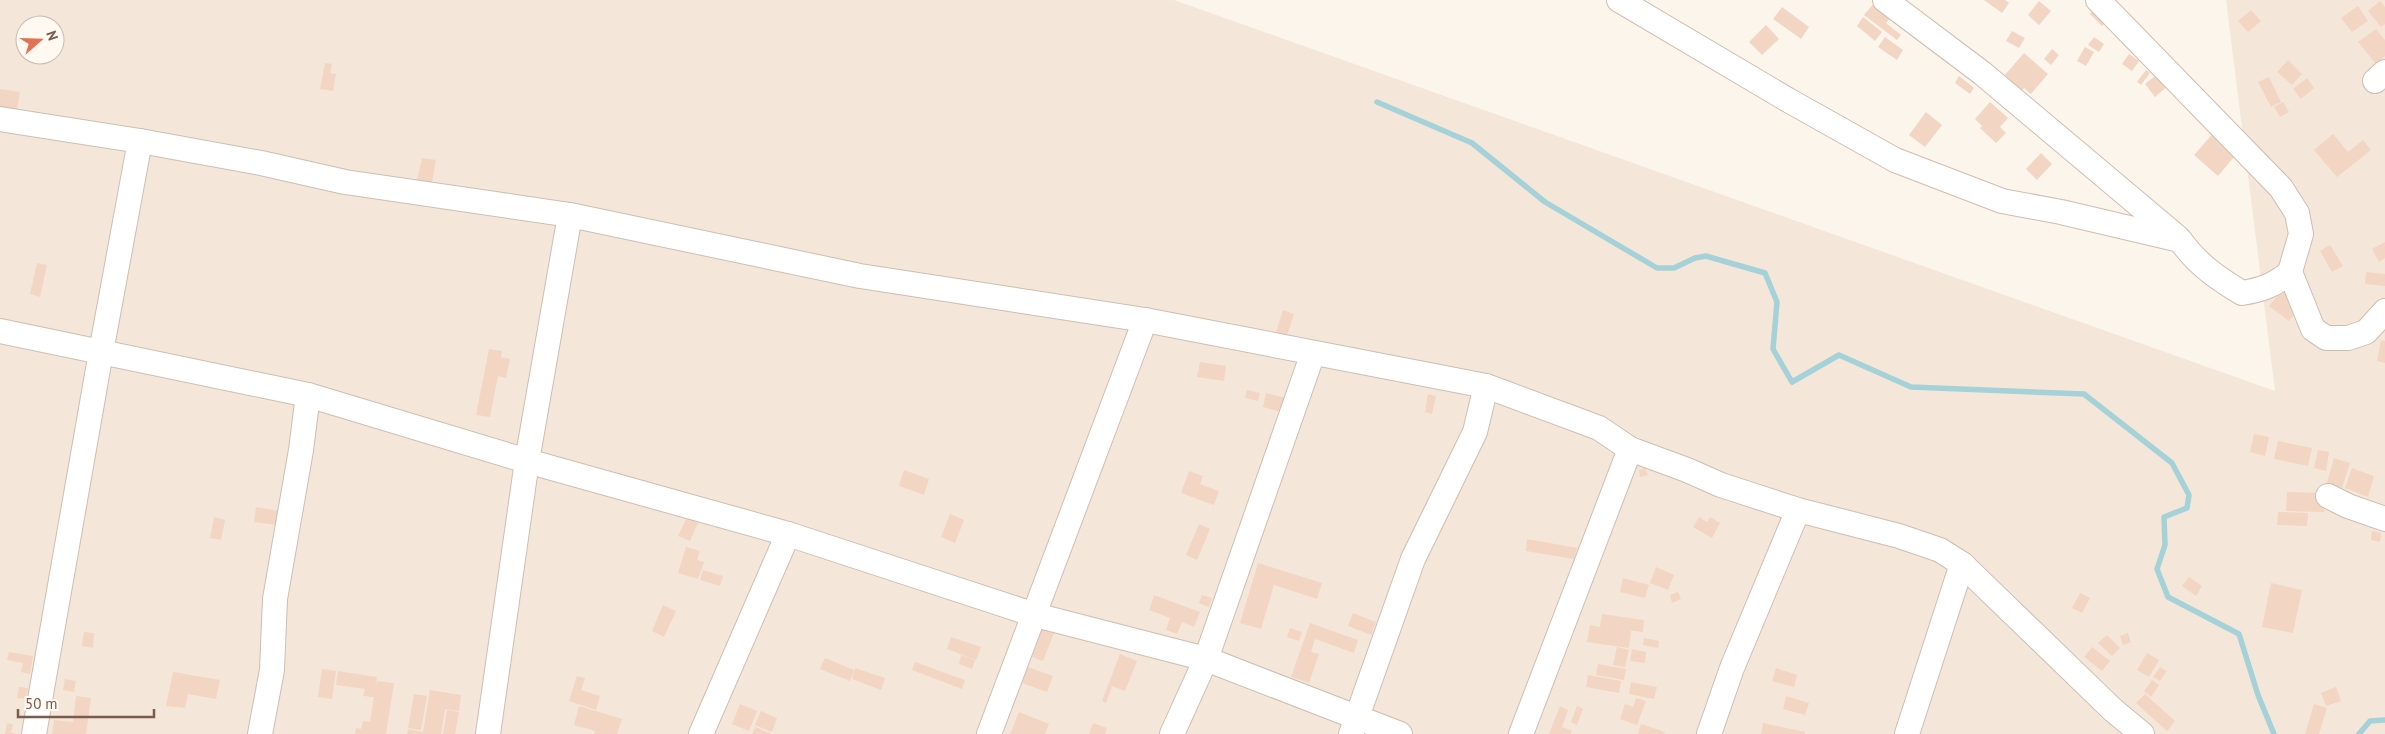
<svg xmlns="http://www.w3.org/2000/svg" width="2385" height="734" font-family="'PT Sans',sans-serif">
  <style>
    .residential { fill: #f4e7d9; fill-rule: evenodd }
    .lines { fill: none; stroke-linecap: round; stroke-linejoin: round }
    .stream { stroke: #a5d1d8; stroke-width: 5.5 }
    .building { fill: #f2d5c3 }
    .minor-casing { stroke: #cfbdb0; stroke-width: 26 }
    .minor { stroke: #fff; stroke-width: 24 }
  </style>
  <rect width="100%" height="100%" fill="#fcf5eb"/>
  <path class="residential" d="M0,0H1174L2275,391L2226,0H2385V734H0ZM25,25H55V55H25Z"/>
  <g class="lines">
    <g class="stream">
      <path d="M1377,102L1472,143L1545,202L1657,268H1674L1695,258L1706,256L1765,273L1777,302L1773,349L1792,382L1839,355L1911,387L2084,394L2172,463L2189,495L2187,508L2164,517L2165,545L2157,569L2168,597L2239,634L2258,695L2274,734"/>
      <path d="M2359,734L2370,721L2385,720"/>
    </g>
  </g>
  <g class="building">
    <path d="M1984,0H2005L2009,3L2002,13Z"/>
    <path d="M1876,1L1893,14L1886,23L1901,35L1897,40L1864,15Z"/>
    <path d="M2039,1L2051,11L2039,25L2028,15Z"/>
    <path d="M2380,1L2385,7V24L2381,27L2368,11Z"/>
    <path d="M2358,6L2368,21L2352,32L2341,18Z"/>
    <path d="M1782,7L1809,27L1801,39L1773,19Z"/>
    <path d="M2096,7L2108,20L2102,26L2090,14Z"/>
    <path d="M2251,10L2261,21L2248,32L2238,21Z"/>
    <path d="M1863,17L1882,32L1875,41L1857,26Z"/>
    <path d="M1766,25L1779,39L1762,55L1749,42Z"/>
    <path d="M2376,29L2385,40V56L2376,64L2358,42Z"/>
    <path d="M2012,31L2025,38L2019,48L2006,41Z"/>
    <path d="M1885,37L1903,50L1897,60L1878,47Z"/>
    <path d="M2094,37L2104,44L2099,52L2088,45Z"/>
    <path d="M2085,47L2094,52L2086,66L2077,61Z"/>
    <path d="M2052,49L2059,55L2051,65L2044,59Z"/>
    <path d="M2024,53L2048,74L2031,94L2024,88L2021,91L2004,76Z"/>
    <path d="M2129,54L2139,61L2132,71L2122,64Z"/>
    <path d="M2288,60L2302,74L2292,85L2277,72Z"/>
    <path d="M325,63L332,64L330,73L336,74L333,91L320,89Z"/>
    <path d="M2146,70L2150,73L2141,85L2137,82Z"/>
    <path d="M2160,72L2170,84L2155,97L2145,84Z"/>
    <path d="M1959,76L1974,88L1970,94L1955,83Z"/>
    <path d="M2269,77L2281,102L2271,107L2258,82Z"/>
    <path d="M2307,78L2314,88L2301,99L2293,89Z"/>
    <path d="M0,89L20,92L16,116L0,113Z"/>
    <path d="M1990,102L2008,118L2000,127L2006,133L1996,143L1980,128L1982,126L1975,119Z"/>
    <path d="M2283,102L2289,112L2280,117L2274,107Z"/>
    <path d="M1926,112L1942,125L1925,147L1909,135Z"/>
    <path d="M2216,130L2239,151L2218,176L2194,155Z"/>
    <path d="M2333,134L2348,152L2363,140L2371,150L2337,177L2314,150Z"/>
    <path d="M2041,153L2052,164L2037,180L2026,169Z"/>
    <path d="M422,158L436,160L431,188L416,185Z"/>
    <path d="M2385,242V258L2379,262L2372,249Z"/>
    <path d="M2330,245L2343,266L2332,272L2320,251Z"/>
    <path d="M37,263L47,265L40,297L30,294Z"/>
    <path d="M2366,272L2385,274V286L2365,284Z"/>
    <path d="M2282,290L2301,305L2289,321L2269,306Z"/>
    <path d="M1283,310L1294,314L1287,336L1276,332Z"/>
    <path d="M2381,340L2385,341V363L2377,361Z"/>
    <path d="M489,349L502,351L501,357L510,359L506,378L498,376L490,417L476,415Z"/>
    <path d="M1200,362L1226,366L1224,381L1197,377Z"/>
    <path d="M1247,390L1260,393L1258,401L1245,398Z"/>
    <path d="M1266,393L1289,399L1285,413L1263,407Z"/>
    <path d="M1428,394L1436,396L1432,414L1425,412Z"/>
    <path d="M2254,434L2269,437L2265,456L2250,452Z"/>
    <path d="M2278,441L2312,448L2308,466L2274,459Z"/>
    <path d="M2318,450L2329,452L2326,471L2314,468Z"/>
    <path d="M2334,458L2350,463L2342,488L2327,483Z"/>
    <path d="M1645,468L1648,475L1640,477L1639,470Z"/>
    <path d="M2352,468L2374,476L2368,497L2345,488Z"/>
    <path d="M904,470L929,479L924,495L899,486Z"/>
    <path d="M1189,471L1203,476L1200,484L1219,491L1214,505L1181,493Z"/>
    <path d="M2287,492L2325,493L2324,512L2286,511Z"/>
    <path d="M256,507L279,511L277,525L254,522Z"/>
    <path d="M2278,512L2308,513L2307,526L2277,525Z"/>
    <path d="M950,514L964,520L955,543L941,537Z"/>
    <path d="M688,515L699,520L690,541L678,536Z"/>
    <path d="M214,517L225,520L221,540L210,538Z"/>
    <path d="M1699,517L1707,522L1710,517L1720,523L1712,538L1693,527Z"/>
    <path d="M1199,524L1210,529L1197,560L1186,555Z"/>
    <path d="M2372,531L2381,533L2380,542L2371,540Z"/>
    <path d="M1527,539L1577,548L1574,559L1526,551Z"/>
    <path d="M686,547L700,551L697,560L704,562L698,579L678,573Z"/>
    <path d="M1258,563L1322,583L1317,599L1274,585L1261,629L1240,623Z"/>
    <path d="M1656,567L1674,575L1668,590L1650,583Z"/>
    <path d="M703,570L723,576L720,586L700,580Z"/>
    <path d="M2189,577L2202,586L2196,596L2182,586Z"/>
    <path d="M1623,578L1649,585L1645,598L1620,592Z"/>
    <path d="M2271,583L2302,590L2293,633L2262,627Z"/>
    <path d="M1678,592L1681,599L1672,603L1670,595Z"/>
    <path d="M2080,593L2090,598L2082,613L2072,608Z"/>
    <path d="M1154,595L1200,612L1194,627L1182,622L1177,634L1166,630L1170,618L1149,610Z"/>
    <path d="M1202,595L1212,598L1209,607L1199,603Z"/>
    <path d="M663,605L676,611L664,637L652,631Z"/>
    <path d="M1353,613L1376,622L1371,635L1348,626Z"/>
    <path d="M1602,614L1644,620L1643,632L1626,630L1631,631L1629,648L1587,642L1590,625L1600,627Z"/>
    <path d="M1310,623L1358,640L1354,653L1315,639L1311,652L1319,654L1309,683L1291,677Z"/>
    <path d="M1290,628L1302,632L1299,641L1287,637Z"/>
    <path d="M1042,629L1054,633L1043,661L1032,657Z"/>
    <path d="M84,632L94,633L93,648L82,646Z"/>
    <path d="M2128,633L2131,642L2123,645L2120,636Z"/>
    <path d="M2107,635L2120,648L2112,656L2098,643Z"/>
    <path d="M951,637L981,647L976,660L947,649Z"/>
    <path d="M1644,638L1659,641L1658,648L1643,645Z"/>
    <path d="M1617,647L1629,650L1625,667L1613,665Z"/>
    <path d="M2092,647L2110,661L2102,671L2084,657Z"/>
    <path d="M1632,649L1646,652L1645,663L1630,661Z"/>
    <path d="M9,652L33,656L30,674L21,672L23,663L7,660Z"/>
    <path d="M2147,653L2159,660L2149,677L2137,670Z"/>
    <path d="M1120,654L1137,661L1125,691L1112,686L1106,703L1102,701Z"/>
    <path d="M961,655L975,660L972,669L959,664Z"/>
    <path d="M825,658L854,670L850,681L820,669Z"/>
    <path d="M915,662L965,680L962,689L912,670Z"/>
    <path d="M1598,664L1626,669L1624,680L1596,675Z"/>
    <path d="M1028,667L1053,676L1047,692L1022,683Z"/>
    <path d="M2160,667L2167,671L2160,681L2153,677Z"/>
    <path d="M855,668L885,678L881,690L852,679Z"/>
    <path d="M1776,668L1797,675L1794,687L1772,681Z"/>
    <path d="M322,669L336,671L332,699L318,697Z"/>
    <path d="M338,671L377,677L375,690L377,681L394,683L386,734H355L356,728L361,729L363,721L370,722L374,697L363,696L365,689L336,685Z"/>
    <path d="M173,672L220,680L216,699L188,694L185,708L166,706Z"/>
    <path d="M1588,675L1621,681L1619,693L1586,687Z"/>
    <path d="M577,676L585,678L581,690L600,696L596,710L569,701Z"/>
    <path d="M65,679L76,681L74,692L63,690Z"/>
    <path d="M2152,680L2159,685L2151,697L2144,691Z"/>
    <path d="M1631,682L1657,687L1654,699L1629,694Z"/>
    <path d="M19,687L28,688L26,699L17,698Z"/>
    <path d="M2336,687L2341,701L2326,706L2321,693Z"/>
    <path d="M430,690L461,695L459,711L445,709L441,734H407L408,729L423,732Z"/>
    <path d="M414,694L427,696L421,730L408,728Z"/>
    <path d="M2145,694L2175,721L2167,731L2136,703Z"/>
    <path d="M76,696L91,698L86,734H52L54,720L73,722Z"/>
    <path d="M1786,696L1809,703L1805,715L1783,709Z"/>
    <path d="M1636,698L1646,701L1637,725L1620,719L1625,704L1633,707Z"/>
    <path d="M740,704L757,711L749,731L732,724Z"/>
    <path d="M2314,704L2327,708L2319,734H2305Z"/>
    <path d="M579,706L622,719L617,734H594L595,731L574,725Z"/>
    <path d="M1560,706L1568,710L1562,727L1572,731L1571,734H1549Z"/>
    <path d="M1577,706L1583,709L1577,725L1571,722Z"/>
    <path d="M447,710L459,712L455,734H443Z"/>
    <path d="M761,711L777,718L772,732L755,725Z"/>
    <path d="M1019,712L1049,724L1045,734H1010Z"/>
    <path d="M7,723L13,724L11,732L17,734H5Z"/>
    <path d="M1093,723L1107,728L1105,734H1089Z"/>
    <path d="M1763,723L1805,732V734H1761Z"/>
    <path d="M1641,724L1665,732L1664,734H1638Z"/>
    <path d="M755,727L772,734H752Z"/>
  </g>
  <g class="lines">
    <g class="minor-casing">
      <g id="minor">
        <path d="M1619,0L1788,100L1895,160L2002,201L2061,212L2180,240C2197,264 2217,278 2242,293C2261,290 2275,285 2290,272"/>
        <path d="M1885,0L1982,73L2177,237"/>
        <path d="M2098,0L2281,188L2297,213L2301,234L2290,272L2313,329L2326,338H2348L2366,332L2385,311"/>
        <path d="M2375,81L2385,72"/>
        <path d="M0,119L140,141L261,163L345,182L570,215L860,276L1145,320L1486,386L1599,428L1630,449L1687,470L1721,485L1798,510L1899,536L1940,550L1962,564L2113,710L2142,734"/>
        <path d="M0,331L308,395L527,461L788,534L1035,615L1206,659L1400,734"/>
        <path d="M2328,496L2348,506L2385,519"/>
        <path d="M34,734L101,352L140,141"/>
        <path d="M260,734L272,670L275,599L301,450L308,395"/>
        <path d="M488,734L527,461L570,215"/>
        <path d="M701,734L788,534"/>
        <path d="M989,734L1145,320"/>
        <path d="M1172,734L1206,659L1313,353"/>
        <path d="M1351,734L1413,559L1475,432L1486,386"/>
        <path d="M1521,734L1630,449"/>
        <path d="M1709,734L1732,668L1798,510"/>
        <path d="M1907,734L1962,564"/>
      </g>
    </g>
    <use href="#minor" class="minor"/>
  </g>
  <g transform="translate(40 40) rotate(70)"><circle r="24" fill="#fff9f2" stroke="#c9bab0"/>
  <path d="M0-4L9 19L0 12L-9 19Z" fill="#e37153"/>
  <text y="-8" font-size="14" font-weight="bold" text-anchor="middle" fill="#785c4e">N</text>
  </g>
  <path d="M18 709v8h136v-8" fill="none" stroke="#785c4e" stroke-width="2.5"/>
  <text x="25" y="709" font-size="15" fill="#785c4e" stroke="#fff9f2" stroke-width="4" paint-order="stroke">50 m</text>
</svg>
